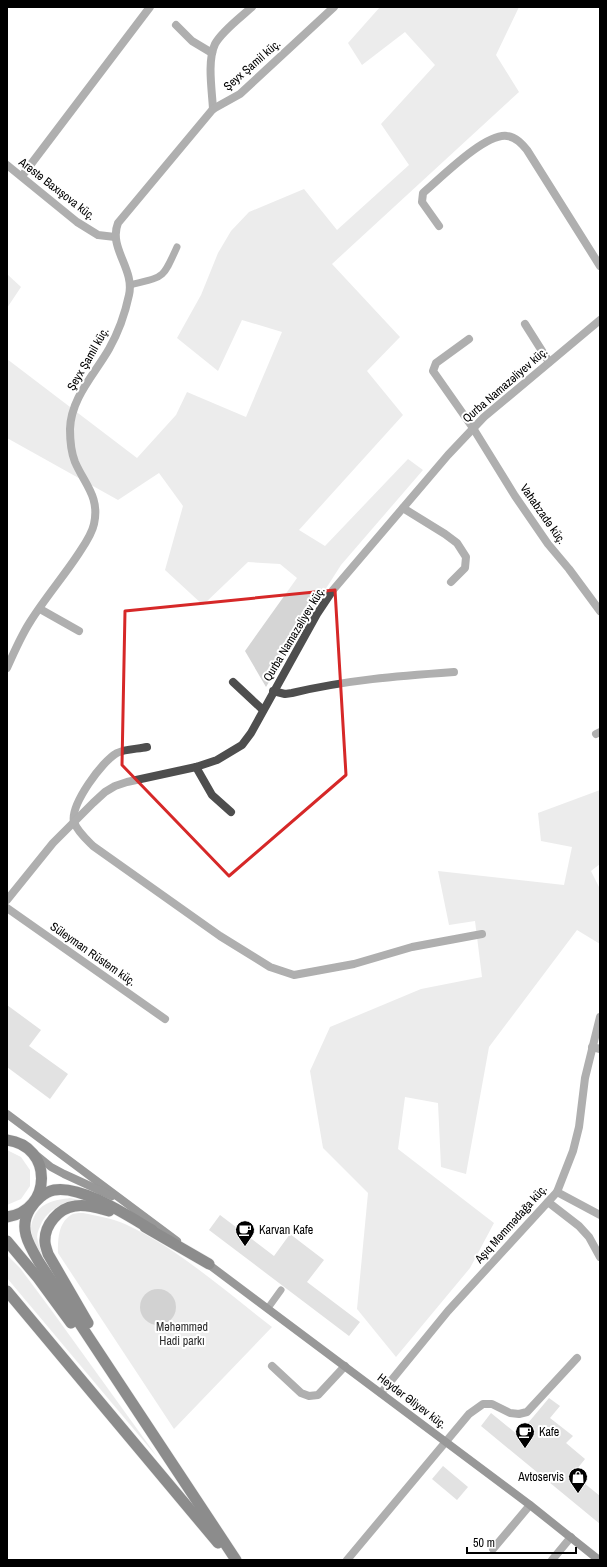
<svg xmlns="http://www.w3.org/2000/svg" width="607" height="1567" font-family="'Archivo Narrow',sans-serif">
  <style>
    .green { fill: #d5d5d5 }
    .water { fill: #9c9c9c }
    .building { fill: #bebebe }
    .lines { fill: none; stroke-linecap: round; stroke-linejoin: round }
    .trunk-casing { stroke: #dbdbdb; stroke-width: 12 }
    .service { stroke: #4e4e4e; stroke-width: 7 }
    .minor { stroke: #4e4e4e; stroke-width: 8 }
    .secondary { stroke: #1b1b1b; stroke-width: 8 }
    .trunk { stroke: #000; stroke-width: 11 }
    .marked { fill: none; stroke: #d62828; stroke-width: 3; stroke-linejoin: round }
    .labels { text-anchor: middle; stroke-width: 4; stroke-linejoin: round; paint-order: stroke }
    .street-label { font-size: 12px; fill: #000; stroke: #fff }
    .poi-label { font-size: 12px; fill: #000; stroke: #fff; text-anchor: start }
    .park-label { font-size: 12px; fill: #2c2c2c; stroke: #fff }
  </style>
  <rect width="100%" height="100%" fill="#fff"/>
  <g class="green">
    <path d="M380,7H519L496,55L519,92L332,264L400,337L367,371L403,415L299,530L325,546L408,459L423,470L341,565L300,629L266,687L245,651L297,578L280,564L248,562L203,605L165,570L183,506L159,473L118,500L7,438V359L137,458L176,415L187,392L246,417L282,332L242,320L218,371L177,338L201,295L218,253L231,231L249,212L304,189L337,230L409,165L381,124L435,65L405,32L362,65L348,43Z"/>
    <path d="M7,274L21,287L7,308Z"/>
    <path d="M600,790V864L591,871L600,889V944L577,930L489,1047L466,1174L441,1167L438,1103L405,1097L398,1149L494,1223L470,1268L396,1357L357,1309L368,1193L323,1148L310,1071L330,1027L421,989L482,977L475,921L449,925L438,871L564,885L572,847L541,841L538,813Z"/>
    <path d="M7,1150L21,1157L30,1170V1186L21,1199L7,1205Z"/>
    <path d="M70,1198L80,1200C64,1203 51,1207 42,1222C40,1227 37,1232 37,1237C38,1245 42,1253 44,1261C39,1251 32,1241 31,1229C31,1225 32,1221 34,1217C41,1202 55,1200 70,1198Z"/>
    <path d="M83,1213C97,1216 112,1218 125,1224C179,1249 225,1291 272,1327L174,1429L58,1253C58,1240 58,1223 71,1215C74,1213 80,1213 83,1213Z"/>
    <path d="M7,1255L20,1268L52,1311L158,1458L7,1278Z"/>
  </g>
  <circle class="water" cx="158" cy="1307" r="18"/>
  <g class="building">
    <path d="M7,1005L41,1030L29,1046L68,1074L50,1099L7,1067Z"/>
    <path d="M220,1215L274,1256L290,1234L324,1260L307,1282L360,1322L349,1336L209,1230Z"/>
    <path d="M549,1398L560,1406L550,1418L573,1436L566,1443L585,1459L573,1474L600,1496V1524L481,1426L491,1413L518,1435Z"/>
    <path d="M443,1466L468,1487L457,1500L432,1479Z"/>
  </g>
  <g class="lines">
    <g class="trunk-casing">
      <g id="trunk">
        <path d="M7,1140C53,1146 53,1210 7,1217"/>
        <path d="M145,1227L209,1264"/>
        <path d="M152,1230C128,1216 82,1185 54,1190C44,1192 35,1201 30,1209C18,1228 29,1245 39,1262L236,1560"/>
        <path d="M7,1241L38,1278L71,1323"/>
        <path d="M7,1291L218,1543"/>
        <path d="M88,1323L48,1254C47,1250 45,1246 45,1242C44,1225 59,1208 75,1206C87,1204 98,1208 109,1211"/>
      </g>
    </g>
    <g class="service">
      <path d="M130,285C165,276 162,280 177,247"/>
      <path d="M268,1308L281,1290"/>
    </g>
    <g class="minor">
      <path d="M176,25L192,41L212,53"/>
      <path d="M213,109C212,90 207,61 215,44C222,31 241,17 252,7"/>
      <path d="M7,165L77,222L98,235L115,237"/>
      <path d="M22,176L150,7"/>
      <path d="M439,226L422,202L423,193C441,178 485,133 507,136C516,137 522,144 527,150L600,266"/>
      <path d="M525,324L549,362"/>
      <path d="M469,339L436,363L433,371L473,428L515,496L548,544L569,569L600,611"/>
      <path d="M403,508L445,534L457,543L466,557L465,568L451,582"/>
      <path d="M40,609L79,631"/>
      <path d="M7,668C14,652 21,636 30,622C45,598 64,576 79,553C85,544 92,534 94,524C100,497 85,485 75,462C71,452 70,440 70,429C71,398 94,375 109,349C118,333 125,314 129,295C135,269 108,248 118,223L213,109L240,94L334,7"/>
      <path d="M233,682L263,710"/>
      <path d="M273,691L285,694L292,693C346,680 398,676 454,672"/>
      <path d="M596,734L600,732"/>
      <path d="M147,747C138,749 125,749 117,753C102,761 70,805 74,822C77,831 87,840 93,846L220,936L270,967L294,975L354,964L412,947L482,934"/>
      <path d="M196,767L212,795L231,812"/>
      <path d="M7,900L53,843L93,803L105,792L115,786L127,782L196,767L217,760L242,745L251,733L317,614L333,590L448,455L484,417L600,320"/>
      <path d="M7,908L165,1019"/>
      <path d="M592,1047L600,1049"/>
      <path d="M557,1192L600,1215"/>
      <path d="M548,1202L579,1226L589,1237L600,1257"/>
      <path d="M272,1366L301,1393L309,1396L318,1395L345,1366"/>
      <path d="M381,1393L448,1311L557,1192L573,1151L579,1127L585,1078L600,1017"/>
      <path d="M493,1549L530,1505"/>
      <path d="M347,1560L469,1414L483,1404H492L510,1413L519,1414L527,1412L577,1358"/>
      <path d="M552,1560L571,1537"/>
    </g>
    <g class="secondary">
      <path d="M7,1114L177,1241"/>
      <path d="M35,1154L51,1167L64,1174L112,1196"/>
      <path d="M204,1261L530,1505L599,1560"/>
    </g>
    <use href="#trunk" class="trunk"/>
  </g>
  <path d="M0 0H607V1567H0ZM335,590L346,775L229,876L122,765L125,611Z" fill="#fff" fill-opacity=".55" fill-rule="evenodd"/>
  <path class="marked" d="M335,590L346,775L229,876L122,765L125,611Z"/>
  <defs>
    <g id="cafe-pin" transform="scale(1)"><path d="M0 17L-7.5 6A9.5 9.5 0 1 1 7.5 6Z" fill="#000" stroke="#fff"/><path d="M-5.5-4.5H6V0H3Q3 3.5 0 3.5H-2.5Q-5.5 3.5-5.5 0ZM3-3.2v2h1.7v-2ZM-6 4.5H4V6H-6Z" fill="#fff"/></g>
    <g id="shop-pin" transform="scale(1)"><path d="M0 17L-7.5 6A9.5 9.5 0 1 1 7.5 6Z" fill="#000" stroke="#fff"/><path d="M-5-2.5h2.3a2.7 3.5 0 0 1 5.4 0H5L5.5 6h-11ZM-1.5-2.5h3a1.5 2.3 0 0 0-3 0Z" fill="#fff"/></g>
  </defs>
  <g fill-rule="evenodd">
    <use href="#cafe-pin" x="245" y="1230"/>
    <use href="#cafe-pin" x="525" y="1432"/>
    <use href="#shop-pin" x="578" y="1477"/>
  </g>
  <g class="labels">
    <g class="street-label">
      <text transform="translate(252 65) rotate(-41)" y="4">Şeyx Şamil küç.</text>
      <text transform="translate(57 189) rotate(38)" y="4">Arəstə Baxışova küç.</text>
      <text transform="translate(88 359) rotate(-60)" y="4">Şeyx Şamil küç.</text>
      <text transform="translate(505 385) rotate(-41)" y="4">Qurba Namazəliyev küç.</text>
      <text transform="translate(543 514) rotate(55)" y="4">Vahabzadə küç.</text>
      <text transform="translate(294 634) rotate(-59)" y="4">Qurba Namazəliyev küç.</text>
      <text transform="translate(93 954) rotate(35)" y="4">Süleyman Rüstəm küç.</text>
      <text transform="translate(511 1224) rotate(-48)" y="4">Aşıq Məmmədağa küç.</text>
      <text transform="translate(412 1401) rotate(37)" y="4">Heydər Əliyev küç.</text>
    </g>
    <g class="poi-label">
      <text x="259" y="1234">Karvan Kafe</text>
      <text x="539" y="1436">Kafe</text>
      <text x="564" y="1481" text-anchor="end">Avtoservis</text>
    </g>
    <g class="park-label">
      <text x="182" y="1331">Məhəmməd<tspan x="182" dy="14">Hadi parkı</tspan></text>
    </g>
  </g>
  <rect width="607" height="1567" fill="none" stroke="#000000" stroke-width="16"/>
  <path d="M467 1547v6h109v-6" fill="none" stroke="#000000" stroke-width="2"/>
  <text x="473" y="1547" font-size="12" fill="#000000" stroke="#ffffff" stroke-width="3" paint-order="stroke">50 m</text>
</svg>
